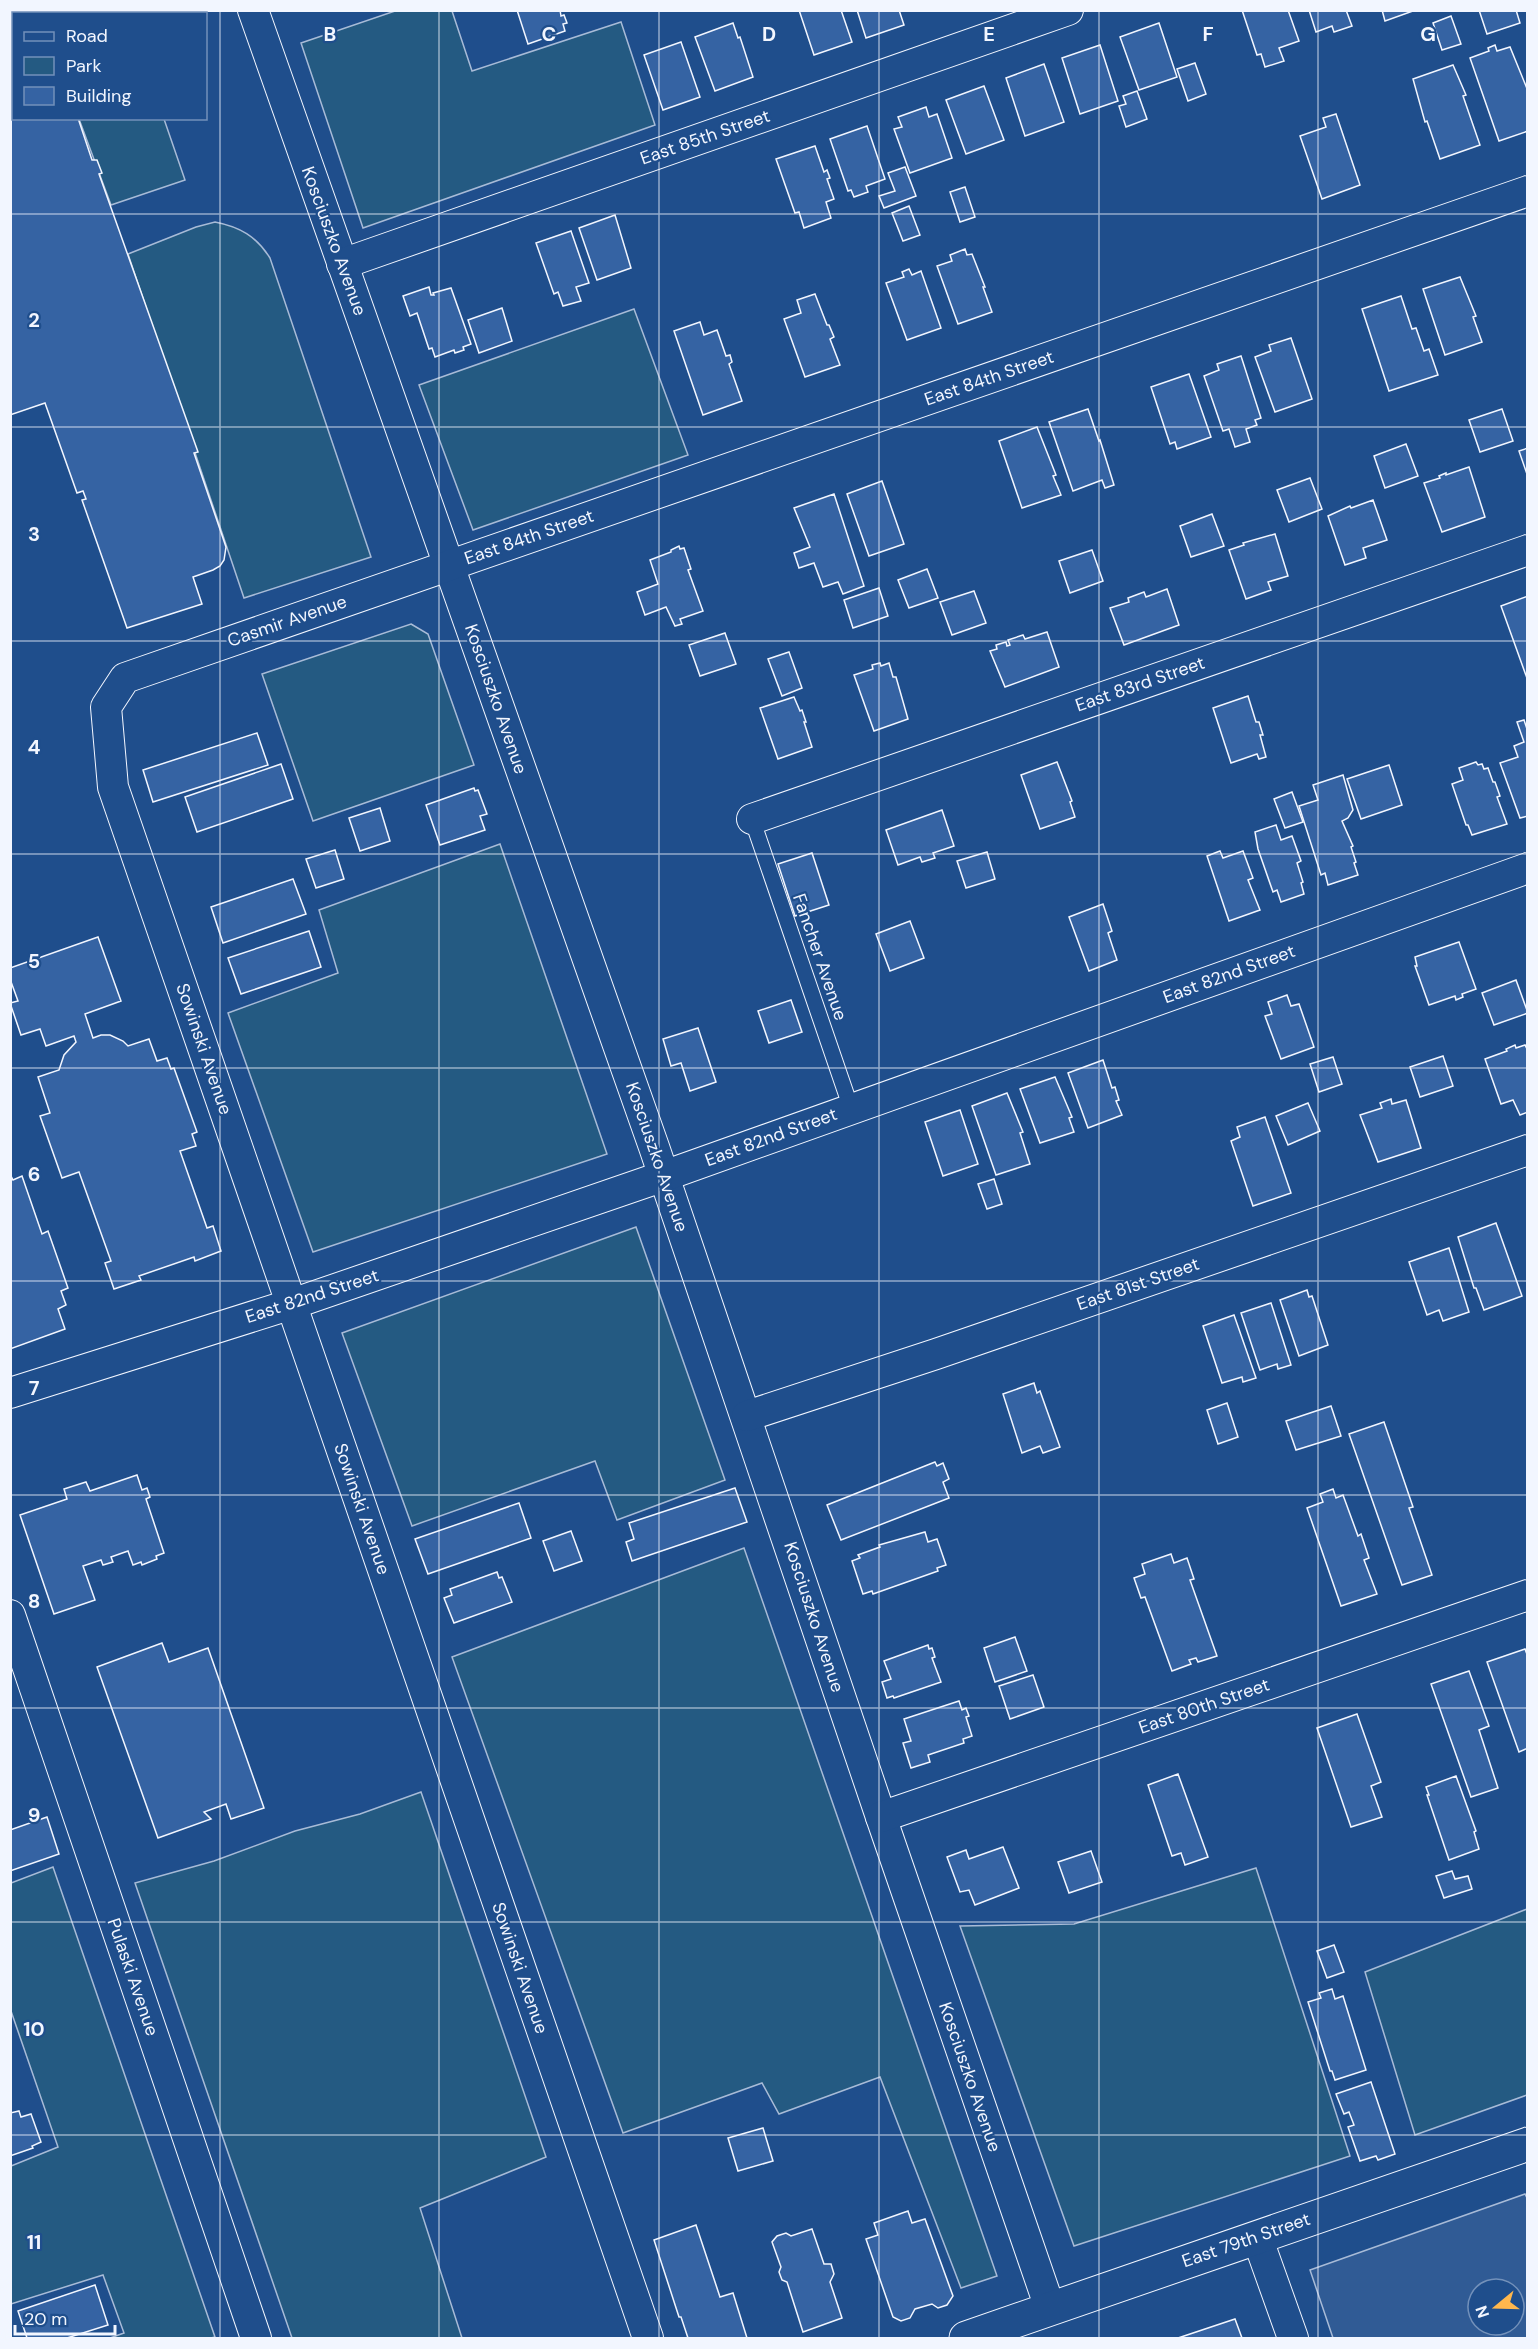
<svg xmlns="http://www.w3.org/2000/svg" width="1538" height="2349" font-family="'DM Sans',sans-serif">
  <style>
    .green { fill: #245a82; stroke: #a8bbd7; stroke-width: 1.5 }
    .parking { fill: #305b95; stroke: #a8bbd7; stroke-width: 1.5; fill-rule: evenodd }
    .building { fill: #3563a3; stroke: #f2f6ff; stroke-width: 1.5 }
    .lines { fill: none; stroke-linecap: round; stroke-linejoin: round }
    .lane-casing { stroke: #f2f6ff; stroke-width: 17 }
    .street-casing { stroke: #f2f6ff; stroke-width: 32 }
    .secondary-casing { stroke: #f2f6ff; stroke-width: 35 }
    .lane { stroke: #1f4e8c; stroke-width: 15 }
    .street { stroke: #1f4e8c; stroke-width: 30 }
    .secondary { stroke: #1f4e8c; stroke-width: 33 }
    .grid { fill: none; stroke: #f2f6ff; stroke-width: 1.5; stroke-opacity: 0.55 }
    .labels { text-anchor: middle; stroke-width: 4.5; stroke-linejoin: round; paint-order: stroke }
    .street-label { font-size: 18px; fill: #f2f6ff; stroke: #1f4e8c }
    .grid-label { font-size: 20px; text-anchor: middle; font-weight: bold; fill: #f2f6ff; stroke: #1f4e8c; stroke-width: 4.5; stroke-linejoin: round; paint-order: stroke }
  </style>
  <rect width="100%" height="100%" fill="#1f4e8c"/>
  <g class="green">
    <path d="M395,11H452L472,71L621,22L655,125L363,228L301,43Z"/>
    <path d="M79,119H164L185,180L111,205Z"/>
    <path d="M215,222C240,227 256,236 270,258L371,557L244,598L128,254L196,227Z"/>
    <path d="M634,309L688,455L473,530L419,385Z"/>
    <path d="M411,624L428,634L474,765L313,821L262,674Z"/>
    <path d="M500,844L607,1154L313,1252L228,1013L338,973L319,910Z"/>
    <path d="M636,1227L725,1480L617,1520L595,1461L412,1526L342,1333Z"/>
    <path d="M744,1548L997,2276L961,2288L880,2077L779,2114L762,2083L623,2133L452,1657Z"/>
    <path d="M421,1792L546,2157L420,2208L462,2338H292L135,1883L214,1861L295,1831L360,1814Z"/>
    <path d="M53,1867L215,2337L211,2338H110L124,2333L103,2275L11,2304V2166L58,2147L11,2011V1883Z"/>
    <path d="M1256,1868L1350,2156L1074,2246L960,1926L1074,1924Z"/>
    <path d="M1527,1909V2095L1415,2135L1365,1972Z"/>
  </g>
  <path class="parking" d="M1525,2194L1528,2200L1527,2338H1333L1310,2270ZM1478,2289H1514V2325H1478Z"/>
  <g class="building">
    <path d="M517,10H560L561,16L564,15L567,23L563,24L565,31L528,44Z"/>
    <path d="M799,10H841L852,42L814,55Z"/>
    <path d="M857,10H899L904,25L866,38Z"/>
    <path d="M1242,10H1288L1299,41L1279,48L1284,61L1265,67L1261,54L1257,55Z"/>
    <path d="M1309,10H1346L1352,26L1334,32L1332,26L1316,32Z"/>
    <path d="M1382,10H1413V11L1385,21Z"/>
    <path d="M1479,10H1516L1520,23L1487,34Z"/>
    <path d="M1451,16L1461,44L1442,50L1433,23Z"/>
    <path d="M733,23L738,38L740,37L753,77L715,91L695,37Z"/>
    <path d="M1159,23L1177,77L1139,90L1120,37Z"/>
    <path d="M681,42L700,97L663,110L644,55Z"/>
    <path d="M1100,45L1118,101L1080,114L1062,58Z"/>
    <path d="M1495,45L1497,51L1510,47L1528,91V131L1499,141L1470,58L1489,51L1488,48Z"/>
    <path d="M1195,63L1206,94L1188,101L1177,69Z"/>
    <path d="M1044,64L1064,122L1025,136L1006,78Z"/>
    <path d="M1453,65L1466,95L1463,96L1480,145L1440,159L1427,121L1425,122L1413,79Z"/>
    <path d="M14,66V118H78L92,160H97L102,173L99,174L198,452L194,453L226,547L224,560L220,566L213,570L193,577L202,604L127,628L82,500L86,499L83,491L77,493L45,403L10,415V70Z"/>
    <path d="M984,86L1004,140L966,154L946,100Z"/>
    <path d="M1137,91L1147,119L1126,127L1119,106L1126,104L1123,96Z"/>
    <path d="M926,107L929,117L937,114L952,158L910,173L894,129L902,127L898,117Z"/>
    <path d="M1336,114L1360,185L1322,199L1300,136L1326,127L1323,118Z"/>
    <path d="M867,126L885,179L866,186L868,192L854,197L851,190L848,191L830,139Z"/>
    <path d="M815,146L824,172L827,170L830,178L827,179L834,199L826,202L831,218L804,228L799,212L795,213L776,159Z"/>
    <path d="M905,167L916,196L884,208L879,196L895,191L888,173Z"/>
    <path d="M965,187L975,217L960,222L950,192Z"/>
    <path d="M909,206L920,235L903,241L892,213Z"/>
    <path d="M615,215L631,268L597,280L579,228Z"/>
    <path d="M571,231L589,283L576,287L581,301L563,306L558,292L554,294L536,243Z"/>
    <path d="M965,249L967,255L972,254L985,287H983L992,312L958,324L937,266L952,261L950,255Z"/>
    <path d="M909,269L912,275L921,271L941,328L907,340L886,283L904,277L902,272Z"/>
    <path d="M1460,277L1476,316L1473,317L1482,342L1445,355L1423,289Z"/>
    <path d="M429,287L431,295H434L433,293L451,288L471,344L463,347L464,350L455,353L454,350L435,357L432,348L429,349L417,313L410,316L403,296Z"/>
    <path d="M815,294L827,325H829L834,337L830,339L840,365L805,377L784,319L801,313L797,300Z"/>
    <path d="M1401,296L1412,329L1416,328L1424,351L1429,349L1438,375L1389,391L1362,309Z"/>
    <path d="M502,308L512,341L479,353L468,320Z"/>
    <path d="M700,322L704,335L717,330L726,356L730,355L732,362L729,364L742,401L703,415L674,331Z"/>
    <path d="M1291,338L1312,399L1275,412L1255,357L1271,351L1269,345Z"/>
    <path d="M1241,356L1261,418L1255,420L1257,425L1246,429L1250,442L1235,447L1229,429L1223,431L1204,376L1219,370L1217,364Z"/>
    <path d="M1189,374L1211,437L1177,449L1175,442L1170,444L1151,387Z"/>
    <path d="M1088,409L1099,441L1100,440L1114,485L1105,488L1102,480L1073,491L1049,422Z"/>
    <path d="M1502,409L1513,441L1480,452L1469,420Z"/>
    <path d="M1037,427L1056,475L1053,476L1061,495L1022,508L999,441Z"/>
    <path d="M1406,444L1418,476L1385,488L1374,456Z"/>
    <path d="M1528,448V477L1519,451Z"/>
    <path d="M1469,467L1485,517L1442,532L1424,483L1440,478L1439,476L1446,473V475Z"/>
    <path d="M1310,478L1322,509L1289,522L1277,490Z"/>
    <path d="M882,481L904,544L869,556L847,494Z"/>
    <path d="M834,494L864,586L843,594L838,582L823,587L814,563L799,568L794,553L810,547L794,508Z"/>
    <path d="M1373,500L1387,540L1363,548L1366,558L1345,565L1328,516L1350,506L1351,508Z"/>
    <path d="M1212,514L1224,546L1191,557L1180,526Z"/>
    <path d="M1275,534L1288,576L1268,582L1271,590L1246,599L1229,550L1244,545L1243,543Z"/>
    <path d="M679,546L680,549L684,548L691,569L688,570L703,611L680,619L682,624L675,626L666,607L645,615L637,592L658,584L650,560L671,552V550Z"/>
    <path d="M1092,550L1103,581L1070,593L1059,561Z"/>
    <path d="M927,569L938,598L909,608L898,580Z"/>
    <path d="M879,588L888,616L853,628L844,600Z"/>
    <path d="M1167,589L1179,625L1124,645L1110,608L1129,602L1128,598L1144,592L1146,597Z"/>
    <path d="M974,591L986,623L952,635L940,602Z"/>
    <path d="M1528,596V681L1501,606Z"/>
    <path d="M1047,632L1059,667L1005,687L990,651L997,649L996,645L1006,642L1007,646L1010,645L1008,640L1023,635L1025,639Z"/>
    <path d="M725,633L736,664L700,676L689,645Z"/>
    <path d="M789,652L802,688L782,696L768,659Z"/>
    <path d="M880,663L881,666L889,663L893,677H896L908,719L874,731L854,675L873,669L872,665Z"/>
    <path d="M1248,696L1256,722H1259L1263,735H1260L1266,757L1259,759L1257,754L1231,763L1213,708Z"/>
    <path d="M794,697L800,711L802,710L806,722H804L812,747L778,759L760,708Z"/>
    <path d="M1524,720L1528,732V816L1520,818L1500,763L1518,757L1514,746L1524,742L1517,722Z"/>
    <path d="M257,733L268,765L153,802L143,770Z"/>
    <path d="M1057,762L1072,801L1070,802L1075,817L1040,829L1021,775Z"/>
    <path d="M1476,762L1478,765L1482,764L1484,769L1488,768L1493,782H1495L1500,796L1497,797L1507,824L1472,835L1468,825H1466L1452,784L1463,780L1459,768Z"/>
    <path d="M281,764L293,799L197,832L185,797Z"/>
    <path d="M1389,765L1402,805L1361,819L1347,779Z"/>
    <path d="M1343,775L1353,810L1348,818L1342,821L1353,846L1351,847L1356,862L1354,863L1358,875L1328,885L1325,873L1321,875L1299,806L1318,800L1313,785Z"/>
    <path d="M474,788L475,791L478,790L487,814L480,816L485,830L440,845L426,805Z"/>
    <path d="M1292,792L1303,822L1285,828L1274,799Z"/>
    <path d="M380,808L390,841L360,851L349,818Z"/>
    <path d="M942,810L954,846L933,853L935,858L922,862L920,857L898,865L886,830Z"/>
    <path d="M1276,825L1281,840L1292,836L1301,861L1297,863L1303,882L1301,883L1304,894L1281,902L1277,890L1273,892L1258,849L1255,832Z"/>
    <path d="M335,850L344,879L316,888L306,859Z"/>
    <path d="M1220,851L1223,858L1243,851L1253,878L1248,880L1260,910L1229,921L1207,856Z"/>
    <path d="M987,852L995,879L966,888L957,861Z"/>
    <path d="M812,853L829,905L795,916L778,864Z"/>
    <path d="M293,879L306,914L223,943L211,907Z"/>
    <path d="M1103,904L1112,931L1108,933L1117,960L1089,971L1069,917Z"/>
    <path d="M910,921L924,958L890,971L876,934Z"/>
    <path d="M309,931L321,967L241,994L228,958Z"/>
    <path d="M98,937L121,1001L85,1014L93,1038L101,1035H110L123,1041L128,1046L149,1039L157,1061L167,1058L171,1069L174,1068L197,1132L192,1134L196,1146L180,1151L207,1228L213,1226L221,1251L195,1261L194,1257L139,1276L141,1280L114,1289L105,1263L111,1261L79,1172L62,1178L40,1116L50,1113L38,1077L59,1070L64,1055L76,1042L74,1036L46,1046L40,1029L21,1035L10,1003L18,1001L10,979V968Z"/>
    <path d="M1459,942L1476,989L1462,994L1463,997L1456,1000L1455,996L1429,1005L1415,966H1417L1415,957Z"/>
    <path d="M1516,980L1528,1013L1494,1025L1482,993Z"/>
    <path d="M1287,995L1291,1006L1299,1004L1314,1047L1281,1059L1265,1016L1272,1014L1268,1002Z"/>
    <path d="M791,1000L802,1032L769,1043L758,1011Z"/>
    <path d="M698,1028L716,1082L690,1091L681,1063L671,1066L663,1039Z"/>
    <path d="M1515,1045L1516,1048L1525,1045L1528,1051V1112L1520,1115L1513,1100L1501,1104L1485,1059L1507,1051L1506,1049Z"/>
    <path d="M1443,1056L1453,1086L1420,1097L1410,1067Z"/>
    <path d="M1333,1057L1342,1084L1319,1092L1310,1064Z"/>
    <path d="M1103,1060L1112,1088L1115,1087L1119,1100L1116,1101L1122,1115L1088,1128L1068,1073Z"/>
    <path d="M1055,1077L1072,1117L1069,1118L1074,1132L1040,1143L1020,1089Z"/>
    <path d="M1007,1093L1023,1132L1020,1133L1030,1164L996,1175L972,1106Z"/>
    <path d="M1391,1099L1392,1104L1406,1100L1421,1148L1378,1162L1360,1115L1382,1108L1380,1103Z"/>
    <path d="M1308,1103L1320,1131L1288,1145L1276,1116Z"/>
    <path d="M960,1110L978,1164L943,1176L925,1122Z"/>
    <path d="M1265,1117L1291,1193L1253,1206L1231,1141L1240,1137L1237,1127Z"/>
    <path d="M10,1174L13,1180L22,1176L42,1234L48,1231L68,1288L61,1291L66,1305L58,1309L65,1329L10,1349Z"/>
    <path d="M994,1179L1002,1204L987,1209L978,1184Z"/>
    <path d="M1496,1223L1522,1296L1484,1310L1476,1288H1474L1458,1237Z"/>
    <path d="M1449,1248L1469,1312L1443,1321L1439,1310L1427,1315L1409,1262Z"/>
    <path d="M1307,1290L1309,1297L1312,1296L1328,1345L1299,1356L1280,1300Z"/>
    <path d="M1271,1303L1291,1365L1278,1369L1277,1364L1260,1370L1241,1313Z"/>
    <path d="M1234,1315L1256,1378L1243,1382L1242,1377L1222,1383L1203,1326Z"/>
    <path d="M1034,1383L1037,1393L1040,1391L1060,1447L1043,1453L1040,1446L1022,1453L1003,1394Z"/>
    <path d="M1227,1403L1238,1437L1218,1444L1207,1410Z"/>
    <path d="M1331,1406L1341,1436L1296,1450L1286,1421Z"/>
    <path d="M1384,1422L1413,1507L1409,1508L1432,1575L1402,1585L1349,1434Z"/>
    <path d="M935,1462L937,1466L943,1463L949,1479L943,1482L949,1498L841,1540L827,1505Z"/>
    <path d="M137,1475L142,1490L147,1488L150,1497L146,1499L164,1553L156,1556L157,1559L142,1565L141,1562L133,1565L128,1551L111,1557L113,1562L103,1565L101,1560L83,1566L95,1600L54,1614L20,1515L67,1499L64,1489L86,1482L90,1491Z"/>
    <path d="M735,1488L747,1522L632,1561L626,1542L634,1539L629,1523Z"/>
    <path d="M1333,1489L1336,1498L1343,1495L1358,1536L1361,1534L1369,1558L1364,1560L1377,1594L1341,1606L1307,1508L1323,1502L1320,1494Z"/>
    <path d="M519,1503L531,1538L428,1574L415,1539Z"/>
    <path d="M571,1531L582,1561L554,1571L543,1541Z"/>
    <path d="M925,1532L928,1542L937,1539L946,1565L937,1568L938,1571L873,1594L872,1591L863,1594L852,1561L860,1558L858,1555L880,1547L879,1545Z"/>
    <path d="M1171,1554L1174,1563L1187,1558L1194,1579L1190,1580L1217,1656L1198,1662L1196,1658L1189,1660L1191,1664L1172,1671L1145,1597L1141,1598L1134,1578L1145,1574L1142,1564Z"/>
    <path d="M497,1572L499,1578L502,1577L512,1602L454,1623L444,1598L452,1595L450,1589Z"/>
    <path d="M1015,1637L1027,1671L995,1682L984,1648Z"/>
    <path d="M162,1643L169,1662L208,1648L264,1808L231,1819L226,1804L204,1812L211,1819L158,1838L97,1667Z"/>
    <path d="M928,1645L929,1649L932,1648L935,1657L932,1658L941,1682L894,1698L893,1696L887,1698L882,1682L891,1679L884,1661Z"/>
    <path d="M1525,1649L1528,1657V1748L1519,1752L1487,1662Z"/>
    <path d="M1469,1671L1489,1726L1479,1730L1498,1788L1471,1797L1431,1684Z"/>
    <path d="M1033,1675L1044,1707L1010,1719L999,1686Z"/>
    <path d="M959,1701L962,1710L966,1708L969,1716L966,1717L972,1736L963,1739L964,1743L928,1755L930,1762L911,1768L903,1743L911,1741L904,1719Z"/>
    <path d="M1357,1714L1381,1782L1371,1786L1382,1817L1351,1827L1317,1728Z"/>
    <path d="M1178,1774L1208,1857L1185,1865L1181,1853L1172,1856L1148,1785Z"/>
    <path d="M1456,1776L1476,1831L1474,1832L1479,1849L1449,1860L1427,1795H1429L1426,1787Z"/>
    <path d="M47,1817L59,1854L10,1871V1830Z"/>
    <path d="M1003,1847L1019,1888L975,1905L969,1890L960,1892L947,1857L966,1850L969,1859Z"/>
    <path d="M1091,1851L1102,1882L1069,1893L1058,1862Z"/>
    <path d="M1452,1871L1455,1879L1468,1876L1472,1889L1444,1898L1436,1876Z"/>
    <path d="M1334,1945L1344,1972L1327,1978L1317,1951Z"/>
    <path d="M1332,1989L1335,1999L1343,1996L1366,2070L1335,2080L1332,2071H1330L1308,2002L1321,1998L1319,1993Z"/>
    <path d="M1371,2082L1395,2154L1378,2160L1376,2156L1360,2161L1348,2127L1354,2125L1349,2112L1344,2114L1336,2094Z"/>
    <path d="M19,2111L21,2117L31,2114L41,2142L32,2146L33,2148L10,2156V2113Z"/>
    <path d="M763,2128L773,2161L738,2171L728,2138Z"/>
    <path d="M908,2211L912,2223L925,2219L953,2296L947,2305L938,2308L932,2304L915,2309L910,2318L901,2321L893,2317L866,2239L878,2235L874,2223Z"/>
    <path d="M696,2225L720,2297L733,2293L747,2338H688L681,2317H679L654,2240Z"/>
    <path d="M812,2229L824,2264H831L834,2274L830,2282L842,2318L803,2332L787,2282L782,2280L779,2272L781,2267L772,2242L777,2236L786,2233L791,2236Z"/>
    <path d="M95,2285L108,2325L67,2338H27L18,2311Z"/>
    <path d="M1235,2319L1242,2338H1178Z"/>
  </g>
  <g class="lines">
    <g class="lane-casing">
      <path id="lane" d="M752,819L851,1108"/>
    </g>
    <g class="street-casing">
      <g id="street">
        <path d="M253,10L654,1147L881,1817L1050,2308"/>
        <path d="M342,264L1068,10"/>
        <path d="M752,819L1528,550"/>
        <path d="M10,1393L292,1304L664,1176L1528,868"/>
        <path d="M747,1416L936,1354L1528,1150"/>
        <path d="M10,1615L256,2338"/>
        <path d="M881,1817L1528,1595"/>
        <path d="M1257,2237L1293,2338"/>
        <path d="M648,2338L113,787L106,707L125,678L1528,191"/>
      </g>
    </g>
    <g class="secondary-casing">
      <path id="secondary" d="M966,2338L1528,2144"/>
    </g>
    <use href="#lane" class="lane"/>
    <use href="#street" class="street"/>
    <use href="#secondary" class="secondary"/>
  </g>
  <path class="grid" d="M220,10V2338M439,10V2338M659,10V2338M879,10V2338M1099,10V2338M1318,10V2338M10,214H1528M10,427H1528M10,641H1528M10,854H1528M10,1068H1528M10,1281H1528M10,1495H1528M10,1708H1528M10,1922H1528M10,2135H1528"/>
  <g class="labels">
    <g class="street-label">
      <text transform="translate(705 137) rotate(-19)" y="6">East 85th Street</text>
      <text transform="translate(334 241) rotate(70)" y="6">Kosciuszko Avenue</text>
      <text transform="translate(989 378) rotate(-19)" y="6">East 84th Street</text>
      <text transform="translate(529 537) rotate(-19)" y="6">East 84th Street</text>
      <text transform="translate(287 621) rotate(-19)" y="6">Casmir Avenue</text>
      <text transform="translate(1140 684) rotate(-19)" y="6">East 83rd Street</text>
      <text transform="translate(496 699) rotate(71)" y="6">Kosciuszko Avenue</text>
      <text transform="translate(820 957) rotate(71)" y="6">Fancher Avenue</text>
      <text transform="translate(1229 974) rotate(-20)" y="6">East 82nd Street</text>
      <text transform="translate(204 1049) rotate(71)" y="6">Sowinski Avenue</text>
      <text transform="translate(771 1137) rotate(-20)" y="6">East 82nd Street</text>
      <text transform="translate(657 1157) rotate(71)" y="6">Kosciuszko Avenue</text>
      <text transform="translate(1138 1284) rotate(-19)" y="6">East 81st Street</text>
      <text transform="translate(312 1296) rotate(-18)" y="6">East 82nd Street</text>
      <text transform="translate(362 1509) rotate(71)" y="6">Sowinski Avenue</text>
      <text transform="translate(814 1617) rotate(72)" y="6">Kosciuszko Avenue</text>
      <text transform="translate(1204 1706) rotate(-19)" y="6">East 80th Street</text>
      <text transform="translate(520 1968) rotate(71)" y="6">Sowinski Avenue</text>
      <text transform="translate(133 1977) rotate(71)" y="6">Pulaski Avenue</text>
      <text transform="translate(970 2077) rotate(71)" y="6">Kosciuszko Avenue</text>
      <text transform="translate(1246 2240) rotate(-19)" y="6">East 79th Street</text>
    </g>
  </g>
  <g class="grid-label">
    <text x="330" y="41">B</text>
    <text x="549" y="41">C</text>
    <text x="769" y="41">D</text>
    <text x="989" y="41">E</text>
    <text x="1208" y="41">F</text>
    <text x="1428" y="41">G</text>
    <text x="34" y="327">2</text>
    <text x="34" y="541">3</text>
    <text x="34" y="754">4</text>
    <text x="34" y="968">5</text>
    <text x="34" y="1181">6</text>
    <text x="34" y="1395">7</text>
    <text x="34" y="1608">8</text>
    <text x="34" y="1822">9</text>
    <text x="34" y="2036">10</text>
    <text x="34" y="2249">11</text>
  </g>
  <rect width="1538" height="2349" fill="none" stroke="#f2f6ff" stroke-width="24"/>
  <rect x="12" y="12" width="195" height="108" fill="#1f4e8c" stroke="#7391ba" stroke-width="1.5"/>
  <rect x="24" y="32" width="30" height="9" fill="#1f4e8c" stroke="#7391ba" stroke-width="1.5"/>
  <text x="66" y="42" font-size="18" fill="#f2f6ff">Road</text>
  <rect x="24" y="57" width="30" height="18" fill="#245a82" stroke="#7391ba" stroke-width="1.5"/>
  <text x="66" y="72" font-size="18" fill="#f2f6ff">Park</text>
  <rect x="24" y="87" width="30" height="18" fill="#3563a3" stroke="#7391ba" stroke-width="1.5"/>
  <text x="66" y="102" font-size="18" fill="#f2f6ff">Building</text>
  <g transform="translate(1496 2307) rotate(251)"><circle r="28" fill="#1f4e8c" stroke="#7391ba" stroke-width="1.5"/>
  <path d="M0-4.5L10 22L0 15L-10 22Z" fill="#ffb74d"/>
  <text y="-9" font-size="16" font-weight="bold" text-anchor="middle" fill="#f2f6ff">N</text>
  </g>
  <path d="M15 2325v9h100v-9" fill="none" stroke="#f2f6ff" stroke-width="3"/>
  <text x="24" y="2325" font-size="18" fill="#f2f6ff" stroke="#1f4e8c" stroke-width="4.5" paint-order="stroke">20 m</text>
</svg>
